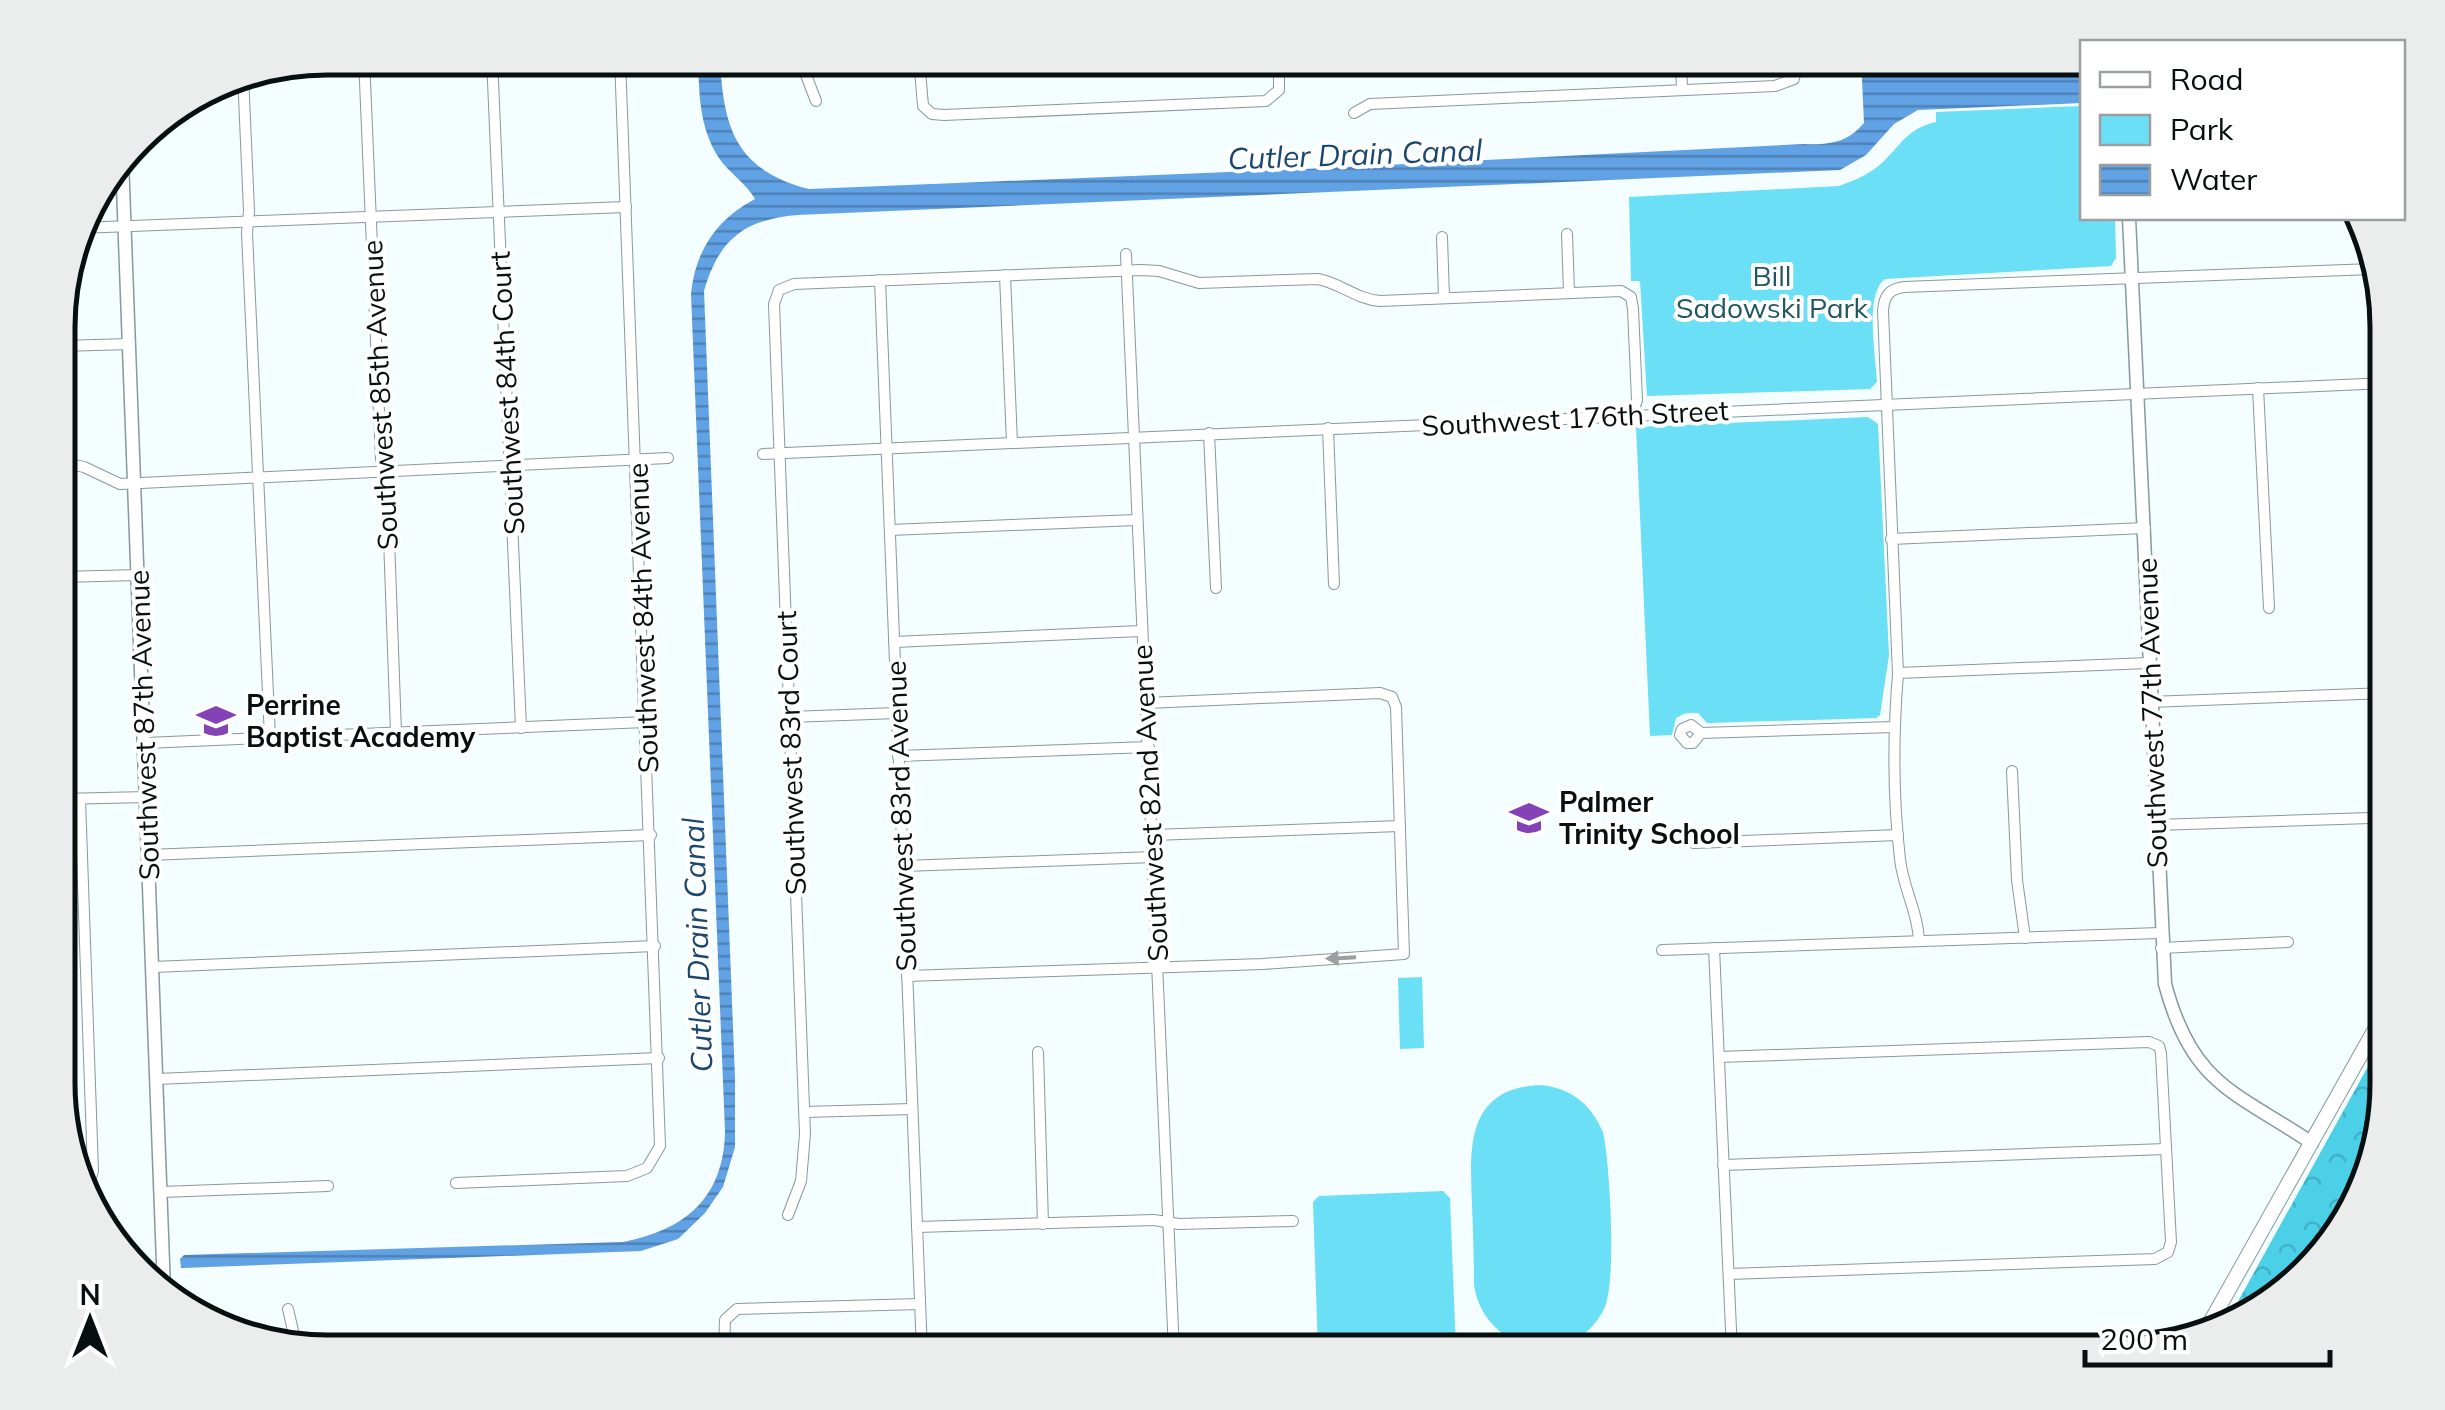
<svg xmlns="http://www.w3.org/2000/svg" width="2445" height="1410" font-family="Mulish,sans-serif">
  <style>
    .forest { fill: url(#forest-crowns) }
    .park { fill: #6adff5 }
    .water { fill: url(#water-rules) }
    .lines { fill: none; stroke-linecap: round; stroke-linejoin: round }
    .minor-casing { stroke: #859a9e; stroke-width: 12 }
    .tertiary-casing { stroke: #859a9e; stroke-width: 15 }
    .secondary-casing { stroke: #859a9e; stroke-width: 16 }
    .minor { stroke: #fff; stroke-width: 10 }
    .tertiary { stroke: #fff; stroke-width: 12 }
    .secondary { stroke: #fff; stroke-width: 14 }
    .oneway { fill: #9c9f9f }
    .labels { text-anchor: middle; stroke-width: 8; stroke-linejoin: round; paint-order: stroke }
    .park-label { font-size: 28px; fill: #205761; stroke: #fff }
    .street-label { font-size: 28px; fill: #070f10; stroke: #fff }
    .poi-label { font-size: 28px; font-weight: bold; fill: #070f10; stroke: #fff; text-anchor: start }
    .water-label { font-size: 30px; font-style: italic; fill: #194772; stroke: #fff }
    .rim { fill: none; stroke: #070f10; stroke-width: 5 }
  </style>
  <defs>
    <pattern id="forest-crowns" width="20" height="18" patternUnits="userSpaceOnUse" patternTransform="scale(2.5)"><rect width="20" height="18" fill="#4bd0e8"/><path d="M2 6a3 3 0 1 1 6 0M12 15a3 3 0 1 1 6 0" fill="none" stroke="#40b1c6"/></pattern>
    <pattern id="water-rules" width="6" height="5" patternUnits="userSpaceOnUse" patternTransform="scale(2.5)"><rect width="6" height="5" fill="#61a2e4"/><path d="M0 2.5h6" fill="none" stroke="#4e82b7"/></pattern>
  </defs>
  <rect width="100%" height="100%" fill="#f4fdff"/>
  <path class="forest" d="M2387,1032V1100L2352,1217L2253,1316L2225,1325Z"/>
  <g class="park">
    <path d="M2082,106V218H2115L2116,258L2111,266L1885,279C1864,294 1876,357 1877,382L1870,389L1647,396L1640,281H1631L1629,197L1839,186C1855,180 1871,174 1884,161C1902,143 1909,128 1936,122V112Z"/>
    <path d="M1868,417L1878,424L1889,655L1880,715L1876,718L1707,723L1698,713H1686L1676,718L1672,735L1650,736L1636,427Z"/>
    <path d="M1422,977L1424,1048L1400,1049L1398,978Z"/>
    <path d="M1539,1085C1570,1087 1591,1104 1603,1132C1610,1163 1617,1283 1604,1309C1572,1373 1484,1352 1474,1285C1474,1258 1473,1231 1472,1205C1470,1149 1465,1089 1539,1085Z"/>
    <path d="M1443,1191L1450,1198L1456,1352H1318L1313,1202L1319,1196Z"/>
  </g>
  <path class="water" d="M698,58H720C723,127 735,170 809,189L1305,169L1804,144C1829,145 1847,143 1864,123L1861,58H1885L1892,70L1906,77L2082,72V103L1918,110L1894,124L1866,155L1840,170L797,215C744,220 719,239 704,291L735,1078V1147L723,1187L705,1213L678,1239L641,1251L181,1268L180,1259L184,1255L623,1242C685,1230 724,1198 725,1131L691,294C695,250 718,218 755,199C746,183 729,173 719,158C699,128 699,92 698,58Z"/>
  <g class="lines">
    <g class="minor-casing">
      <g id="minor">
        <path d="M364,58L381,459L387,482L396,733"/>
        <path d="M492,58L521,728"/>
        <path d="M805,58L806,75L816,101"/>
        <path d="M919,58L923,106L932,114L944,115L1266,101L1279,90V58"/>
        <path d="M1681,58L1682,90"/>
        <path d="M243,74L249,211L247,233L270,738"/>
        <path d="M1354,113L1370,104L1775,86L1794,79L1798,58"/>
        <path d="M79,228L626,207"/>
        <path d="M1567,234L1569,292"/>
        <path d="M1442,237L1444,298"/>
        <path d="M1126,254L1174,1352"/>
        <path d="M1005,275L1012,443"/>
        <path d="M880,280L922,1352"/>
        <path d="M60,346L130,344"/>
        <path d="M2381,384L2387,507"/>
        <path d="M2258,388L2269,608"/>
        <path d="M1328,428L1334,584"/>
        <path d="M1209,433L1216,588"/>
        <path d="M763,454L2387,383"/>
        <path d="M60,462L84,467L120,484L668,458"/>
        <path d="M890,530L1136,520"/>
        <path d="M1891,539L2145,528"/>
        <path d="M60,577L139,575"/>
        <path d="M894,642L1141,631"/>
        <path d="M1898,673L2148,663"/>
        <path d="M2150,702L2387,693"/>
        <path d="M790,717L897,713"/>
        <path d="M1701,733L1693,743H1687L1680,735L1682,729L1691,725L1701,733L1894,727"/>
        <path d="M145,743L646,722"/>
        <path d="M898,756L1149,747"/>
        <path d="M2012,771L2017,880L2025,938"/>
        <path d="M60,799L147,797"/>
        <path d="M80,799L93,1171L87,1190"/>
        <path d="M2155,825L2370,818"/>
        <path d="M1153,835L1400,826"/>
        <path d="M1694,843L1898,835"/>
        <path d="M148,855L651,835"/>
        <path d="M903,866L1154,857"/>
        <path d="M1919,941C1918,912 1903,888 1900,859C1893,798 1893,734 1898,674L1883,311C1884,296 1889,289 1904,287L2373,269"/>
        <path d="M1714,948L1732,1352"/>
        <path d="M2161,948L2288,942"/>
        <path d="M1662,950L2160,933"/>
        <path d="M153,967L655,946"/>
        <path d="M907,976L1263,964L1404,954L1396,707L1392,697L1380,693L1146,703"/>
        <path d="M1038,1052L1043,1224"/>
        <path d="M1719,1057L2149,1042L2159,1046L2161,1053L2171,1242L2168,1252L2155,1259L1729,1274"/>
        <path d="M157,1079L659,1058"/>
        <path d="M805,1112L912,1109"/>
        <path d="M1723,1165L2166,1149"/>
        <path d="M456,1183L627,1176L647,1168L660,1146L620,58"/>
        <path d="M161,1192L328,1186"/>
        <path d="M788,1215L801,1181L805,1134L774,304L779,290L794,284L1141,270L1159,271L1199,283L1318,279C1340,283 1356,299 1380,301L1621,291L1631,297L1633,309L1637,400L1632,415"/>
        <path d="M917,1227L1154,1220L1179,1224L1293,1221"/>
        <path d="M288,1309L296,1344"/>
        <path d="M322,1351L594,1343L614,1351"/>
        <path d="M724,1352L725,1320L737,1309L920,1304"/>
        <path d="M965,1352L1297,1346"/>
      </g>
    </g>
    <g class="tertiary-casing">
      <g id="tertiary">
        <path d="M122,159L164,1290"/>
        <path d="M2129,218L2165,984C2192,1085 2234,1091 2312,1143"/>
      </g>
    </g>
    <g class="secondary-casing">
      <path id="secondary" d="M2206,1330L2387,1008"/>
    </g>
    <use href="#minor" class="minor"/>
    <use href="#tertiary" class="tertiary"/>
    <use href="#secondary" class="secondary"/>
  </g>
  <defs><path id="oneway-solid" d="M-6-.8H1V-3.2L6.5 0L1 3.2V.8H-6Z" transform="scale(2.5)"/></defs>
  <use class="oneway" href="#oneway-solid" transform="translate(1341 958) rotate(177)"/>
  <defs>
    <g id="school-bare" transform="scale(3)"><path d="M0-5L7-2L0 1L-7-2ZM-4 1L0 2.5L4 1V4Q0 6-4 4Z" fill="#8542b6" stroke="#fff" stroke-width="2.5" paint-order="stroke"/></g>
  </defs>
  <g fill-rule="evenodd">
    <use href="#school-bare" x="216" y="721"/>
    <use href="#school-bare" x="1529" y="818"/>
  </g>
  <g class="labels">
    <g class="park-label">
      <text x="1772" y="286">Bill<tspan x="1772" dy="32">Sadowski Park</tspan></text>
    </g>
    <g class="street-label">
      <text transform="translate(507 393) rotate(-93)" y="10">Southwest 84th Court</text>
      <text transform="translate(380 395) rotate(-93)" y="10">Southwest 85th Avenue</text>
      <text transform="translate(1575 418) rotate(-3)" y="10">Southwest 176th Street</text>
      <text transform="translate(643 618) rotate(-92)" y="10">Southwest 84th Avenue</text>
      <text transform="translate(2152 713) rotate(-92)" y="10">Southwest 77th Avenue</text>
      <text transform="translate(144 725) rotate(-92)" y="10">Southwest 87th Avenue</text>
      <text transform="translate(791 753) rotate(-92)" y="10">Southwest 83rd Court</text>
      <text transform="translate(1150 803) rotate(-93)" y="10">Southwest 82nd Avenue</text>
      <text transform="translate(901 816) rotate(-92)" y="10">Southwest 83rd Avenue</text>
    </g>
    <g class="poi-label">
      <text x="246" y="715">Perrine<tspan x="246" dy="32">Baptist Academy</tspan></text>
      <text x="1559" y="812">Palmer<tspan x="1559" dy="32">Trinity School</tspan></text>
    </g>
    <g class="water-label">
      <text transform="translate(1355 155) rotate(-2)" y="10">Cutler Drain Canal</text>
      <text transform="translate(698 945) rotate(-92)" y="10">Cutler Drain Canal</text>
    </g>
  </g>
  <path d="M0 0H2445V1410H0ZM327 75H2118A252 252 0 0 1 2370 327V1083A252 252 0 0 1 2118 1335H327A252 252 0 0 1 75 1083V327A252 252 0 0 1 327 75Z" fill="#ebecec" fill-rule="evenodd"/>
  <path class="rim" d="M327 75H2118A252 252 0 0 1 2370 327V1083A252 252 0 0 1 2118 1335H327A252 252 0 0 1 75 1083V327A252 252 0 0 1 327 75Z"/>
  <rect x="2080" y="40" width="325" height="180" fill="#ffffff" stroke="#9c9f9f" stroke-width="2.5"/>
  <rect x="2100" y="72" width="50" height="15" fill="#ffffff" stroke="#9c9f9f" stroke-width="2.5"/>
  <text x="2170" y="90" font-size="30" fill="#070f10">Road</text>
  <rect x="2100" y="115" width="50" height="30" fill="#6adff5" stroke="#9c9f9f" stroke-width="2.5"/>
  <text x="2170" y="140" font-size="30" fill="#070f10">Park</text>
  <rect x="2100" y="165" width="50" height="30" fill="url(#water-rules)" stroke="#9c9f9f" stroke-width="2.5"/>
  <text x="2170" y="190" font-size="30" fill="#070f10">Water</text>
  <g transform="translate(90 1320)" stroke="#ffffff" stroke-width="8" paint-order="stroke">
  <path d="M0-8L18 38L0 25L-18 38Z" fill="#070f10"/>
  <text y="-15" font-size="28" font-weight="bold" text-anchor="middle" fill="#070f10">N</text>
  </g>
  <path d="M2085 1350v15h245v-15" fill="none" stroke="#070f10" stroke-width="5"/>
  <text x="2100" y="1350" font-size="30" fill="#070f10" stroke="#ffffff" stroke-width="8" paint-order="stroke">200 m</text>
</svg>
